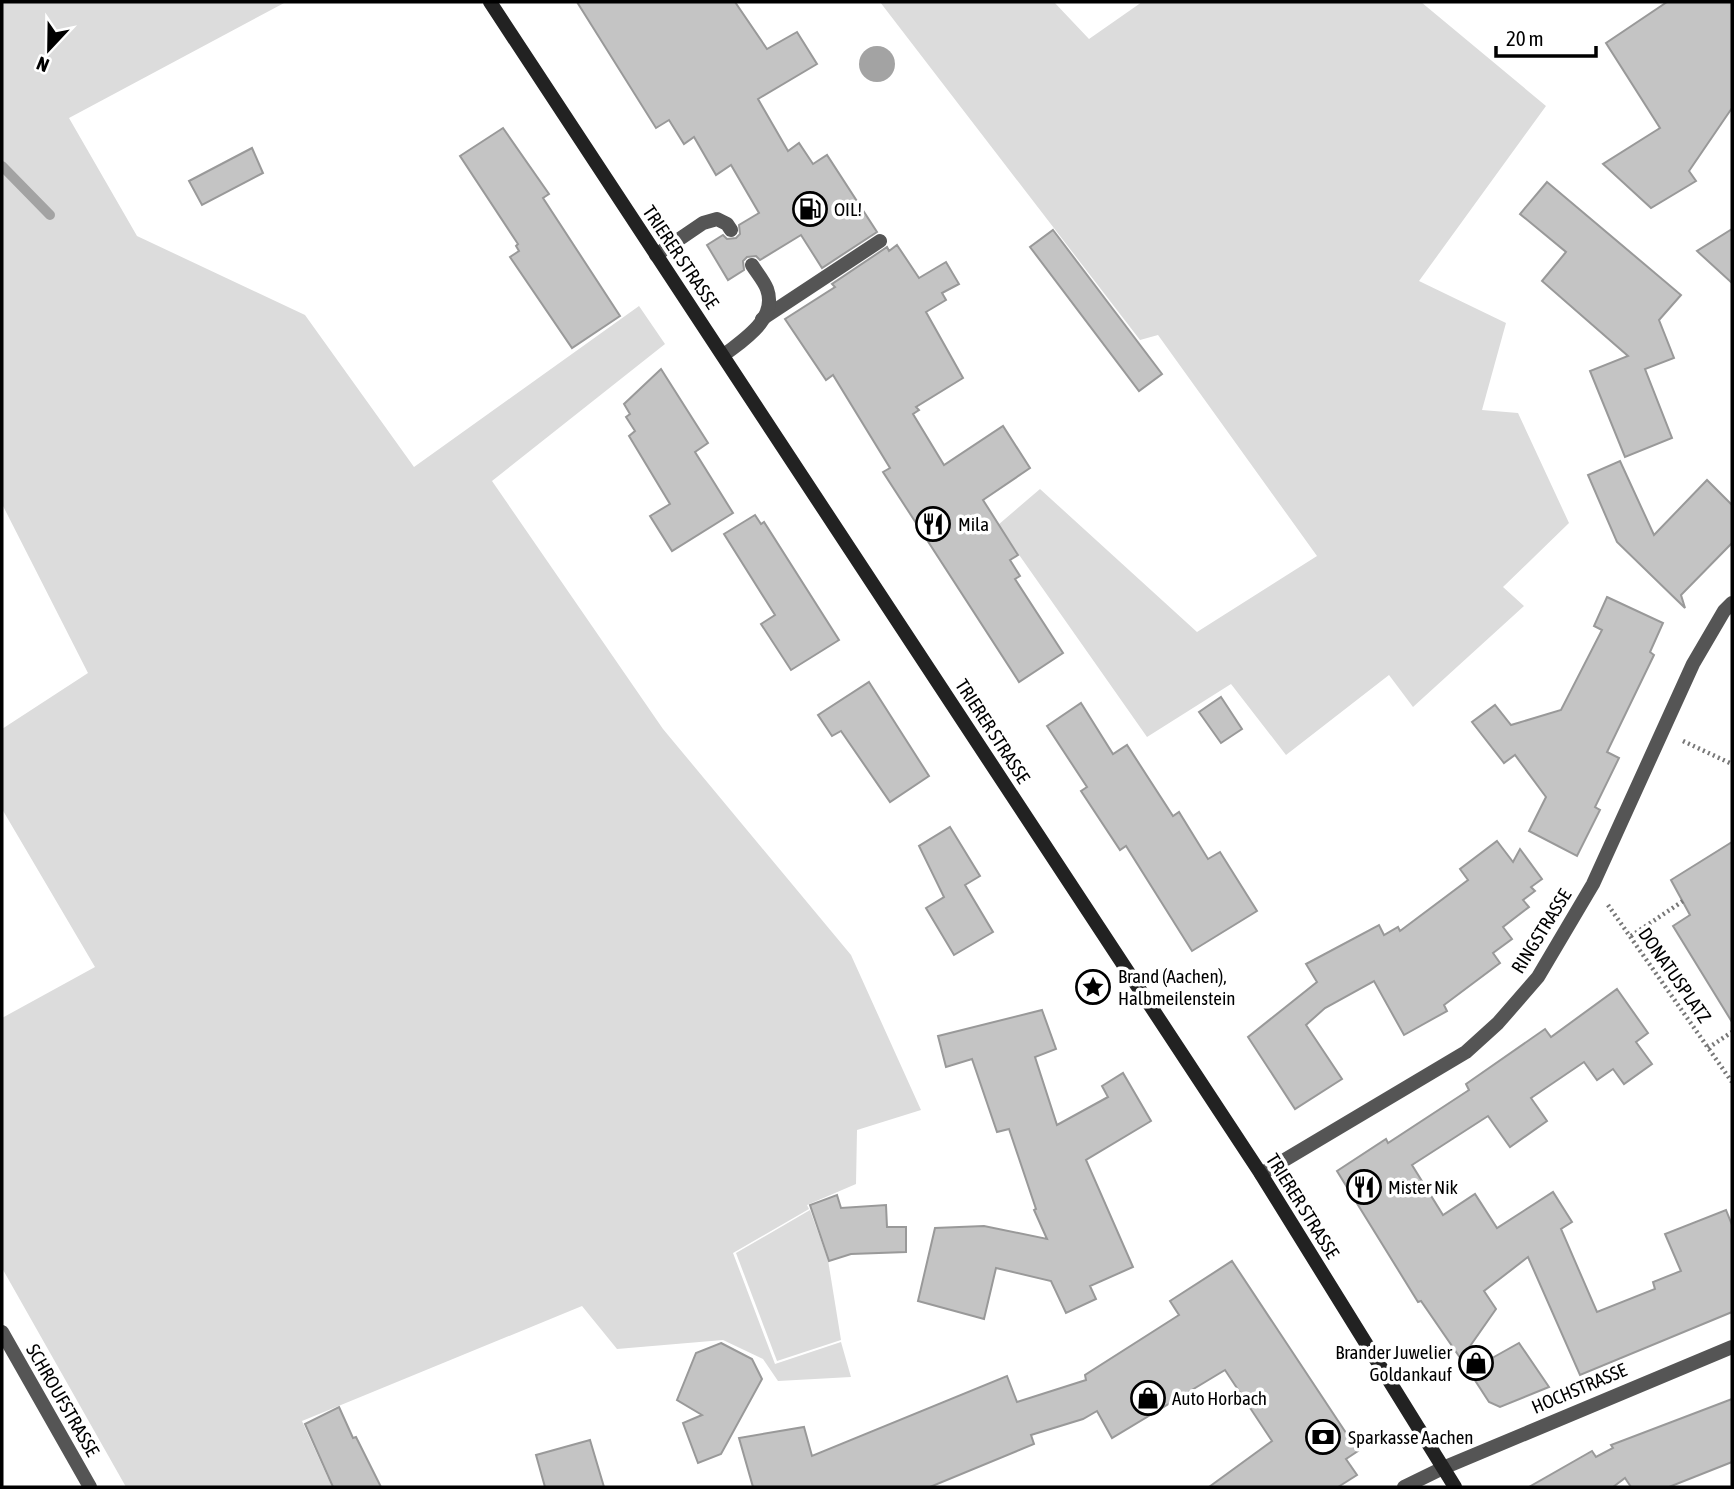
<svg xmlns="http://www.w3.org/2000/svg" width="1734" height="1489" font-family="'Asap Condensed',sans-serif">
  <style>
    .green { fill: #dcdcdc }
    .water { fill: #a3a3a3 }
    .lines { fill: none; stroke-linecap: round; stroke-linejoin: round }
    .stream { stroke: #a3a3a3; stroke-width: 10 }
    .building { fill: #c4c4c4; stroke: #999; stroke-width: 2 }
    .path { stroke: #777; stroke-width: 4.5; stroke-dasharray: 2 3.5; stroke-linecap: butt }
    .service { stroke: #555; stroke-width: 14 }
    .minor { stroke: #555; stroke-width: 14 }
    .tertiary { stroke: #555; stroke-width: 14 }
    .secondary { stroke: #222; stroke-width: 14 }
    .labels { text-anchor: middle; stroke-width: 7; stroke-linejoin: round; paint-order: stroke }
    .poi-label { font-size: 19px; fill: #000; stroke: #fff; text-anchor: start }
    .street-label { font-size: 19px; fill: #000; stroke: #fff }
  </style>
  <rect width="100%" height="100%" fill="#fff"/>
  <g class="green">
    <path d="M2,2H286L69,118L137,236L305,315L414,467L639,306L665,344L492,481L663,729L851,955L921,1110L857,1130L856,1184L807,1205L809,1209L733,1253L775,1364L841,1342L851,1377L778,1381L763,1359L723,1340L617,1349L582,1306L302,1421L332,1487H126L2,1268V1018L95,967L2,809V729L88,673L2,504Z"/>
    <path d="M880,2H1054L1089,39L1142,2H1421L1546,106L1419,281L1506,323L1482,410L1518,413L1569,523L1503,587L1524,606L1413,707L1389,675L1286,755L1231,684L1147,737L998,525L1040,489L1197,632L1317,556L1158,335L1140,340Z"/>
    <path d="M810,1210L828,1260L841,1340L777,1361L736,1253Z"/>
  </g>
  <circle class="water" cx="877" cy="64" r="18"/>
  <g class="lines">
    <path class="stream" d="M2,166L50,215"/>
  </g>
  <g class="building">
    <path d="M577,2H735L767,49L797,32L817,64L758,99L788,151L799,143L813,164L827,155L877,232L822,268L801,235L760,260L756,256L747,257L743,261L744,270L728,280L707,245L723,235L727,239L736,238L740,234L739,225L759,213L731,165L716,175L694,137L684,144L669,120L656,128Z"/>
    <path d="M1667,2H1732V108L1689,171L1696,181L1651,208L1603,164L1660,128L1606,43Z"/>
    <path d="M503,128L549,194L543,198L620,316L572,348L510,257L519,251L516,246L518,244L460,156Z"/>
    <path d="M252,148L263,173L202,205L189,181Z"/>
    <path d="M1547,182L1681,295L1659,320L1674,358L1645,369L1672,438L1625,457L1590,371L1628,356L1542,281L1566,252L1520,214Z"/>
    <path d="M1732,229V283L1697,251Z"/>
    <path d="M1053,230L1162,374L1139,391L1030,247Z"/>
    <path d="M897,245L919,278L946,262L959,284L942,293L946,300L926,312L963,378L916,407L919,410L913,414L944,465L1003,426L1030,468L983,500L1018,555L1010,560L1020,576L1015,579L1063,653L1019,682L883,472L890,468L833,375L826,380L785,319L835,287L832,284L887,247L889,251Z"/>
    <path d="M661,369L708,443L695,452L733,513L672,551L650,516L670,504L629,436L635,431L626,417L630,414L624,404Z"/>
    <path d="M1620,461L1654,535L1707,480L1732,505V543L1681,595L1685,608L1617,542L1588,475Z"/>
    <path d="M755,515L761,524L764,522L839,640L791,670L761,624L775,615L724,534Z"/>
    <path d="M1607,597L1663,623L1650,652L1654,655L1607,752L1619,758L1595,807L1600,810L1577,856L1529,831L1546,797L1515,755L1504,763L1472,722L1495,705L1511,725L1561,710L1602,630L1594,626Z"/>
    <path d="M869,682L929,776L890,802L841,731L832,736L818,715Z"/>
    <path d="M1221,697L1242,729L1221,743L1199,712Z"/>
    <path d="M1081,703L1113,754L1127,745L1173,816L1179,812L1208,859L1220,852L1257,911L1192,951L1126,846L1120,850L1081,791L1087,787L1047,726Z"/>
    <path d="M950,827L980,876L965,885L993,932L954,955L926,908L944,897L919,846Z"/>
    <path d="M1497,841L1513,862L1520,849L1542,879L1531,887L1535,891L1523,900L1529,907L1503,927L1512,939L1493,953L1500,963L1444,1005L1447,1011L1404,1035L1374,981L1325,1008L1306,1025L1342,1079L1295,1109L1248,1037L1317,982L1306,964L1379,925L1384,935L1398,927L1400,931L1468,880L1460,869Z"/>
    <path d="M1732,842V1022L1673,926L1690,915L1671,880Z"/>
    <path d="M1617,989L1648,1033L1636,1042L1652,1064L1624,1084L1613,1069L1597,1080L1584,1062L1531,1098L1547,1121L1510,1147L1488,1116L1412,1165L1443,1215L1475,1194L1497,1228L1553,1192L1572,1222L1561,1229L1597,1312L1655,1289L1653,1282L1681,1271L1665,1234L1726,1210L1732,1225V1312L1580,1375L1528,1257L1484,1291L1496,1309L1461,1359L1421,1301L1418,1302L1337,1171L1386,1139L1388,1143L1469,1090L1466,1084L1545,1029L1551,1037Z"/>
    <path d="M1042,1010L1056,1049L1035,1057L1057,1125L1108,1097L1102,1086L1123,1073L1151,1121L1086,1160L1133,1267L1090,1286L1096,1299L1066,1313L1051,1281L996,1268L984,1319L918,1301L935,1228L984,1226L1047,1239L1034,1210L1036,1209L1009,1129L997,1132L972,1059L946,1067L938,1036Z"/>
    <path d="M837,1195L841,1208L886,1205L887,1227H906V1252L851,1254L829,1261L810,1205Z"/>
    <path d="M1232,1261L1358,1451L1346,1459L1357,1475L1338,1487H1209L1272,1441L1225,1370L1112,1438L1097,1411L1083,1419L1031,1435L1034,1444L930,1487H753L739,1438L804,1427L812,1456L1007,1376L1017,1402L1086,1380L1085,1375L1179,1315L1170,1301Z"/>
    <path d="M721,1343L752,1359L762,1379L721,1454L698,1463L683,1423L702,1415L677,1400L696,1353Z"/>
    <path d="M1519,1343L1549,1387L1500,1407L1489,1402L1469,1371Z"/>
    <path d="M1732,1399V1462L1669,1487H1631L1625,1478L1613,1487H1529L1592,1451L1596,1457L1613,1448L1611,1445Z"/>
    <path d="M339,1407L353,1438L356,1437L381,1487H333L305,1424Z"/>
    <path d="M590,1440L604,1487H545L536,1455Z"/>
  </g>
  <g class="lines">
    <g class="path">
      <path d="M1683,741L1732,764"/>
      <path d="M1608,905L1732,1082"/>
      <path d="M1631,936L1683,901"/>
      <path d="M1708,1048L1732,1032"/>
    </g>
    <g class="service">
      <path d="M656,255L703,223L717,219L727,224L731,230"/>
      <path d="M762,319L880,241"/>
      <path d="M724,355C743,340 778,319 767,289C764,281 757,273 752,265"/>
    </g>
    <g class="minor">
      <path d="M1261,1174L1466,1052L1498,1023L1538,977L1593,884L1693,664L1724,611L1732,603"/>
      <path d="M2,1332L90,1487"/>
      <path d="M1404,1487L1443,1468"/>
    </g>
    <path class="tertiary" d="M1443,1468L1732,1347"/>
    <path class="secondary" d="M490,2L1261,1174L1455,1487"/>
  </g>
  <defs>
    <g id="fuel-ring" transform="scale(1.75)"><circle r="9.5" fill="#fff" stroke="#000" stroke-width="1.5"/><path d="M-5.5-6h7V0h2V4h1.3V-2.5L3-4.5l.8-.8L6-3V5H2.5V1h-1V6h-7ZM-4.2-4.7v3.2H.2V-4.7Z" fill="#000"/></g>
    <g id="restaurant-ring" transform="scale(1.75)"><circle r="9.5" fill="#fff" stroke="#000" stroke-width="1.5"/><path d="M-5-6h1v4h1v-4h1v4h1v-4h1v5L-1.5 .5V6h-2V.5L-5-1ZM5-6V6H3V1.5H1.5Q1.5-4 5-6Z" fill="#000"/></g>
    <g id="sight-ring" transform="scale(1.75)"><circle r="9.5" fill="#fff" stroke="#000" stroke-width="1.5"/><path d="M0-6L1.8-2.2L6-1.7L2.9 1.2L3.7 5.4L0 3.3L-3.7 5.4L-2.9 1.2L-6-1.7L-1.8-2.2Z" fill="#000"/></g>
    <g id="shop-ring" transform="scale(1.75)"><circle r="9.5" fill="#fff" stroke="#000" stroke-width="1.5"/><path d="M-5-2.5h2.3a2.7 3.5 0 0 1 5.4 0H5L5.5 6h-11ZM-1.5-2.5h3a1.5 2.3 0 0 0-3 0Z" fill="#000"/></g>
    <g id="bank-ring" transform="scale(1.75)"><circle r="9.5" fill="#fff" stroke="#000" stroke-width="1.5"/><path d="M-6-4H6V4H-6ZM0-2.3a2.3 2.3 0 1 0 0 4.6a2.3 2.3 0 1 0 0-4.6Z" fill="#000"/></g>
  </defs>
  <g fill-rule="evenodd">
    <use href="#fuel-ring" x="810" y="209"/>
    <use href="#restaurant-ring" x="933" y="524"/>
    <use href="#sight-ring" x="1093" y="987"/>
    <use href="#restaurant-ring" x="1364" y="1187"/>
    <use href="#shop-ring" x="1476" y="1363"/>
    <use href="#shop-ring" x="1148" y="1398"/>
    <use href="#bank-ring" x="1323" y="1437"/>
  </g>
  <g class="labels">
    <g class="poi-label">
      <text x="834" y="216">OIL!</text>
      <text x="958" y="531">Mila</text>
      <text x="1118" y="983">Brand (Aachen),<tspan x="1118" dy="22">Halbmeilenstein</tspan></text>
      <text x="1388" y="1194">Mister Nik</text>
      <text x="1452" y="1359" text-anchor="end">Brander Juwelier<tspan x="1452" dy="22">Goldankauf</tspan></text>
      <text x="1172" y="1405">Auto Horbach</text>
      <text x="1348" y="1444">Sparkasse Aachen</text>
    </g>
    <g class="street-label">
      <text transform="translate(681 257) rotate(56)" y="7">TRIERER STRASSE</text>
      <text transform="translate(993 731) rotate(57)" y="7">TRIERER STRASSE</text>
      <text transform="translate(1541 931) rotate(-58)" y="7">RINGSTRASSE</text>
      <text transform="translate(1675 975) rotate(55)" y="7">DONATUSPLATZ</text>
      <text transform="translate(1303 1206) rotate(58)" y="7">TRIERER STRASSE</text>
      <text transform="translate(1579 1388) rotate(-23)" y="7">HOCHSTRASSE</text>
      <text transform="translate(63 1400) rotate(60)" y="7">SCHROUFSTRASSE</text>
    </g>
  </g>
  <rect width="1734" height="1489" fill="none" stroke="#000000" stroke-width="7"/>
  <g transform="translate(49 49) rotate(202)" stroke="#ffffff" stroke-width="5" paint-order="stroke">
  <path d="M0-5L12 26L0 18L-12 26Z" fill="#000000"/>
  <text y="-10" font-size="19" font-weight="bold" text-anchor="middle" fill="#000000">N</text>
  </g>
  <path d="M1496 46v10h100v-10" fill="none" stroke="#000000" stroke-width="3.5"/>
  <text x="1506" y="46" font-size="21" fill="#000000" stroke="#ffffff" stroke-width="5" paint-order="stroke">20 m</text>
</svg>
